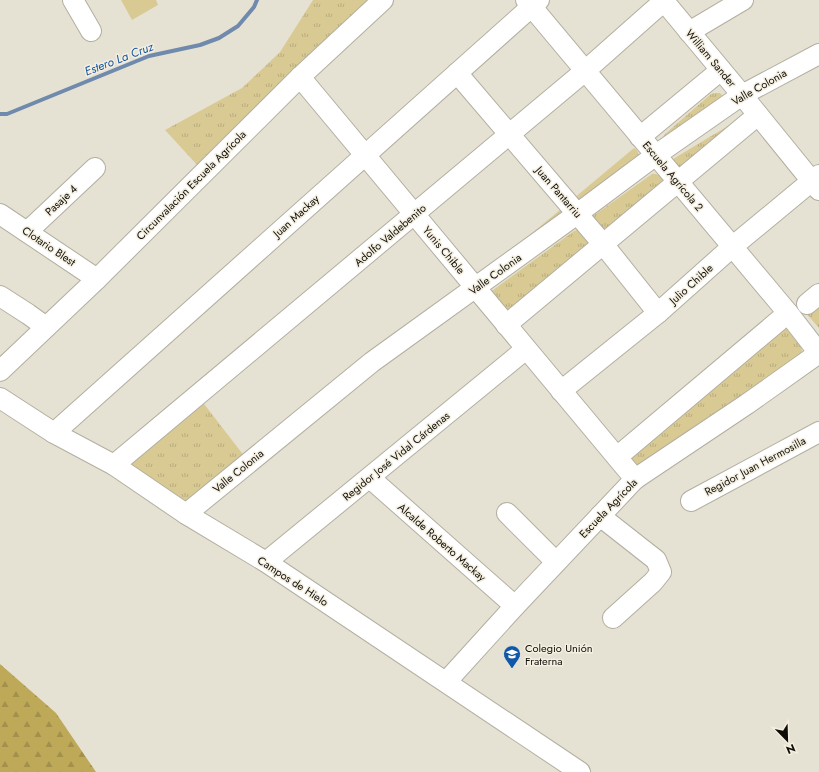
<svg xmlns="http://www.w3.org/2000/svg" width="819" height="772" font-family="Jost,sans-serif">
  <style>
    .grass { fill: url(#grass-tufts) }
    .forest { fill: url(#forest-firs) }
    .garden { fill: #d9ca94 }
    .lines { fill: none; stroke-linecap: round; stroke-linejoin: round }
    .stream { stroke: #6f8aac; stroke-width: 4 }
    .minor-casing { stroke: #b3afa0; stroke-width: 22 }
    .minor { stroke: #fff; stroke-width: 20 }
    .labels { text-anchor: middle; stroke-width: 3; stroke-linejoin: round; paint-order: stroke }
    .street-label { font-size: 11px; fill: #0e0d08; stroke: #f4efe0 }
    .poi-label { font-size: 11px; fill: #0e0d08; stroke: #f4efe0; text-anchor: start }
    .water-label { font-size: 12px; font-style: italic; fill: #16559f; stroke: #f4efe0 }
  </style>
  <defs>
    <pattern id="grass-tufts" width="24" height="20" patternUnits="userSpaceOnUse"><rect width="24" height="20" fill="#d9ca94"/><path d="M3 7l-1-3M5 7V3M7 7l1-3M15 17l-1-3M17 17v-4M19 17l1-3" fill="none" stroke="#b9ac7e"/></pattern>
    <pattern id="forest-firs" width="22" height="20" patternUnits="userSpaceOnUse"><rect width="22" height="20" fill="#bea958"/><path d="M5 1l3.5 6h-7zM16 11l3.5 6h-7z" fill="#a2904b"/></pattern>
  </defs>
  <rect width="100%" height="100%" fill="#e6e2d3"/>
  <g class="grass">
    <path d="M313,0H369L290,72L199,167L165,130L242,88L280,52Z"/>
    <path d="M715,93H720L727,101L661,140L665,134L711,94Z"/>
    <path d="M741,118L681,173L671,161L673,159Z"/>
    <path d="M634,148L637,150L640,157L483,274Z"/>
    <path d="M652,174C658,173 661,177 665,181L608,238L586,221Z"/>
    <path d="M577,230L579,231L591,243L512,317L491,292L493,290L574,231Z"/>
    <path d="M819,300V328L805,312Z"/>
    <path d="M785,327L801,346L802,351L801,354L639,468L629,461L635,448Z"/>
    <path d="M201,400L245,457L185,507L121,465Z"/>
  </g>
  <path class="forest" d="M0,664L56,713L96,772H0Z"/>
  <path class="garden" d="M121,0H156L158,5L132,20Z"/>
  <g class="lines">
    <path class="stream" d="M0,114H7L149,56L200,45L219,38L238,26L254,7L257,0"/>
    <g class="minor-casing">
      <g id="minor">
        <path d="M73,0L91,31"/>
        <path d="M663,0L742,95L819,190"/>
        <path d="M689,32L743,0"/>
        <path d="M457,73L603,244L658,313"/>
        <path d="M300,77L635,479"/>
        <path d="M640,137L721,70"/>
        <path d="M0,214L97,279"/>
        <path d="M27,232L95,168"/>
        <path d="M0,296L28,314L46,327"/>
        <path d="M807,304L819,294"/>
        <path d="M506,325L758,115"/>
        <path d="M0,371L97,279L300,77L383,0"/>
        <path d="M561,391L658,313L732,247L819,175"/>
        <path d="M0,398L54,433L114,465L186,514L266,562L580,772"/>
        <path d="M54,433L539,0"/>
        <path d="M617,457L788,313"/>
        <path d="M114,465L585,71L664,1"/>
        <path d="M370,478L515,606"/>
        <path d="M691,501L819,432"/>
        <path d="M507,513L556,562"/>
        <path d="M186,514L372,362L577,214L656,155L742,95L819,54"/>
        <path d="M600,516L656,560L661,572L653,582L613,618"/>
        <path d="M266,562L526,349"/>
        <path d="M446,682L515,606L635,479L747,404L819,353L788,313L526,0"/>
      </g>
    </g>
    <use href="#minor" class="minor"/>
  </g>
  <defs>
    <g id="school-pin" transform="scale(0.9)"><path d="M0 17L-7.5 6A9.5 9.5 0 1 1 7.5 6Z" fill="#1258a8" stroke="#f4efe0"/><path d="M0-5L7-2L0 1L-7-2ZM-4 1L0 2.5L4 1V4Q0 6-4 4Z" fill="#fff"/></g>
  </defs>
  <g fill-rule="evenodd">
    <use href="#school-pin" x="512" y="654"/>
  </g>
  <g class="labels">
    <g class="street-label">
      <text transform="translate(711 58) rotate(50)" y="4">William Sander</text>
      <text transform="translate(759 87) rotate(-30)" y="4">Valle Colonia</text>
      <text transform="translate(673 176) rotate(50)" y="4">Escuela Agrícola 2</text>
      <text transform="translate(191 185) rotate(-45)" y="4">Circunvalación Escuela Agrícola</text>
      <text transform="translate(559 192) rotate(49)" y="4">Juan Pantarriu</text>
      <text transform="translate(61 200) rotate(-43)" y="4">Pasaje 4</text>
      <text transform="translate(296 216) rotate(-42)" y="4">Juan Mackay</text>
      <text transform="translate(390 235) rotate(-40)" y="4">Adolfo Valdebenito</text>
      <text transform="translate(49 246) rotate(34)" y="4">Clotario Blest</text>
      <text transform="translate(444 250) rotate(50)" y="4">Yunis Chible</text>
      <text transform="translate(495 274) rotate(-36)" y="4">Valle Colonia</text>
      <text transform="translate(691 284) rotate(-42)" y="4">Julio Chible</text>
      <text transform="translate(396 456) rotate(-39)" y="4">Regidor José Vidal Cárdenas</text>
      <text transform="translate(755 466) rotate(-28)" y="4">Regidor Juan Hermosilla</text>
      <text transform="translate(238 471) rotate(-39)" y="4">Valle Colonia</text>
      <text transform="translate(608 508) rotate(-46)" y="4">Escuela Agrícola</text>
      <text transform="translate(442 542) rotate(41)" y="4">Alcalde Roberto Mackay</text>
      <text transform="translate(293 581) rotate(33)" y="4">Campos de Hielo</text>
    </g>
    <g class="poi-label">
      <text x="525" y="652">Colegio Unión<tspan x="525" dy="13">Fraterna</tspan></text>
    </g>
    <g class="water-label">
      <text transform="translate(119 59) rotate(-21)" y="4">Estero La Cruz</text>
    </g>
  </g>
  <g transform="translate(787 740) rotate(157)" stroke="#f4efe0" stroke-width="3" paint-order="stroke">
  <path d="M0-3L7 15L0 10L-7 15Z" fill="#0e0d08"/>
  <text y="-6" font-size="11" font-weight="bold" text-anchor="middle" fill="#0e0d08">N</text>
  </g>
</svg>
